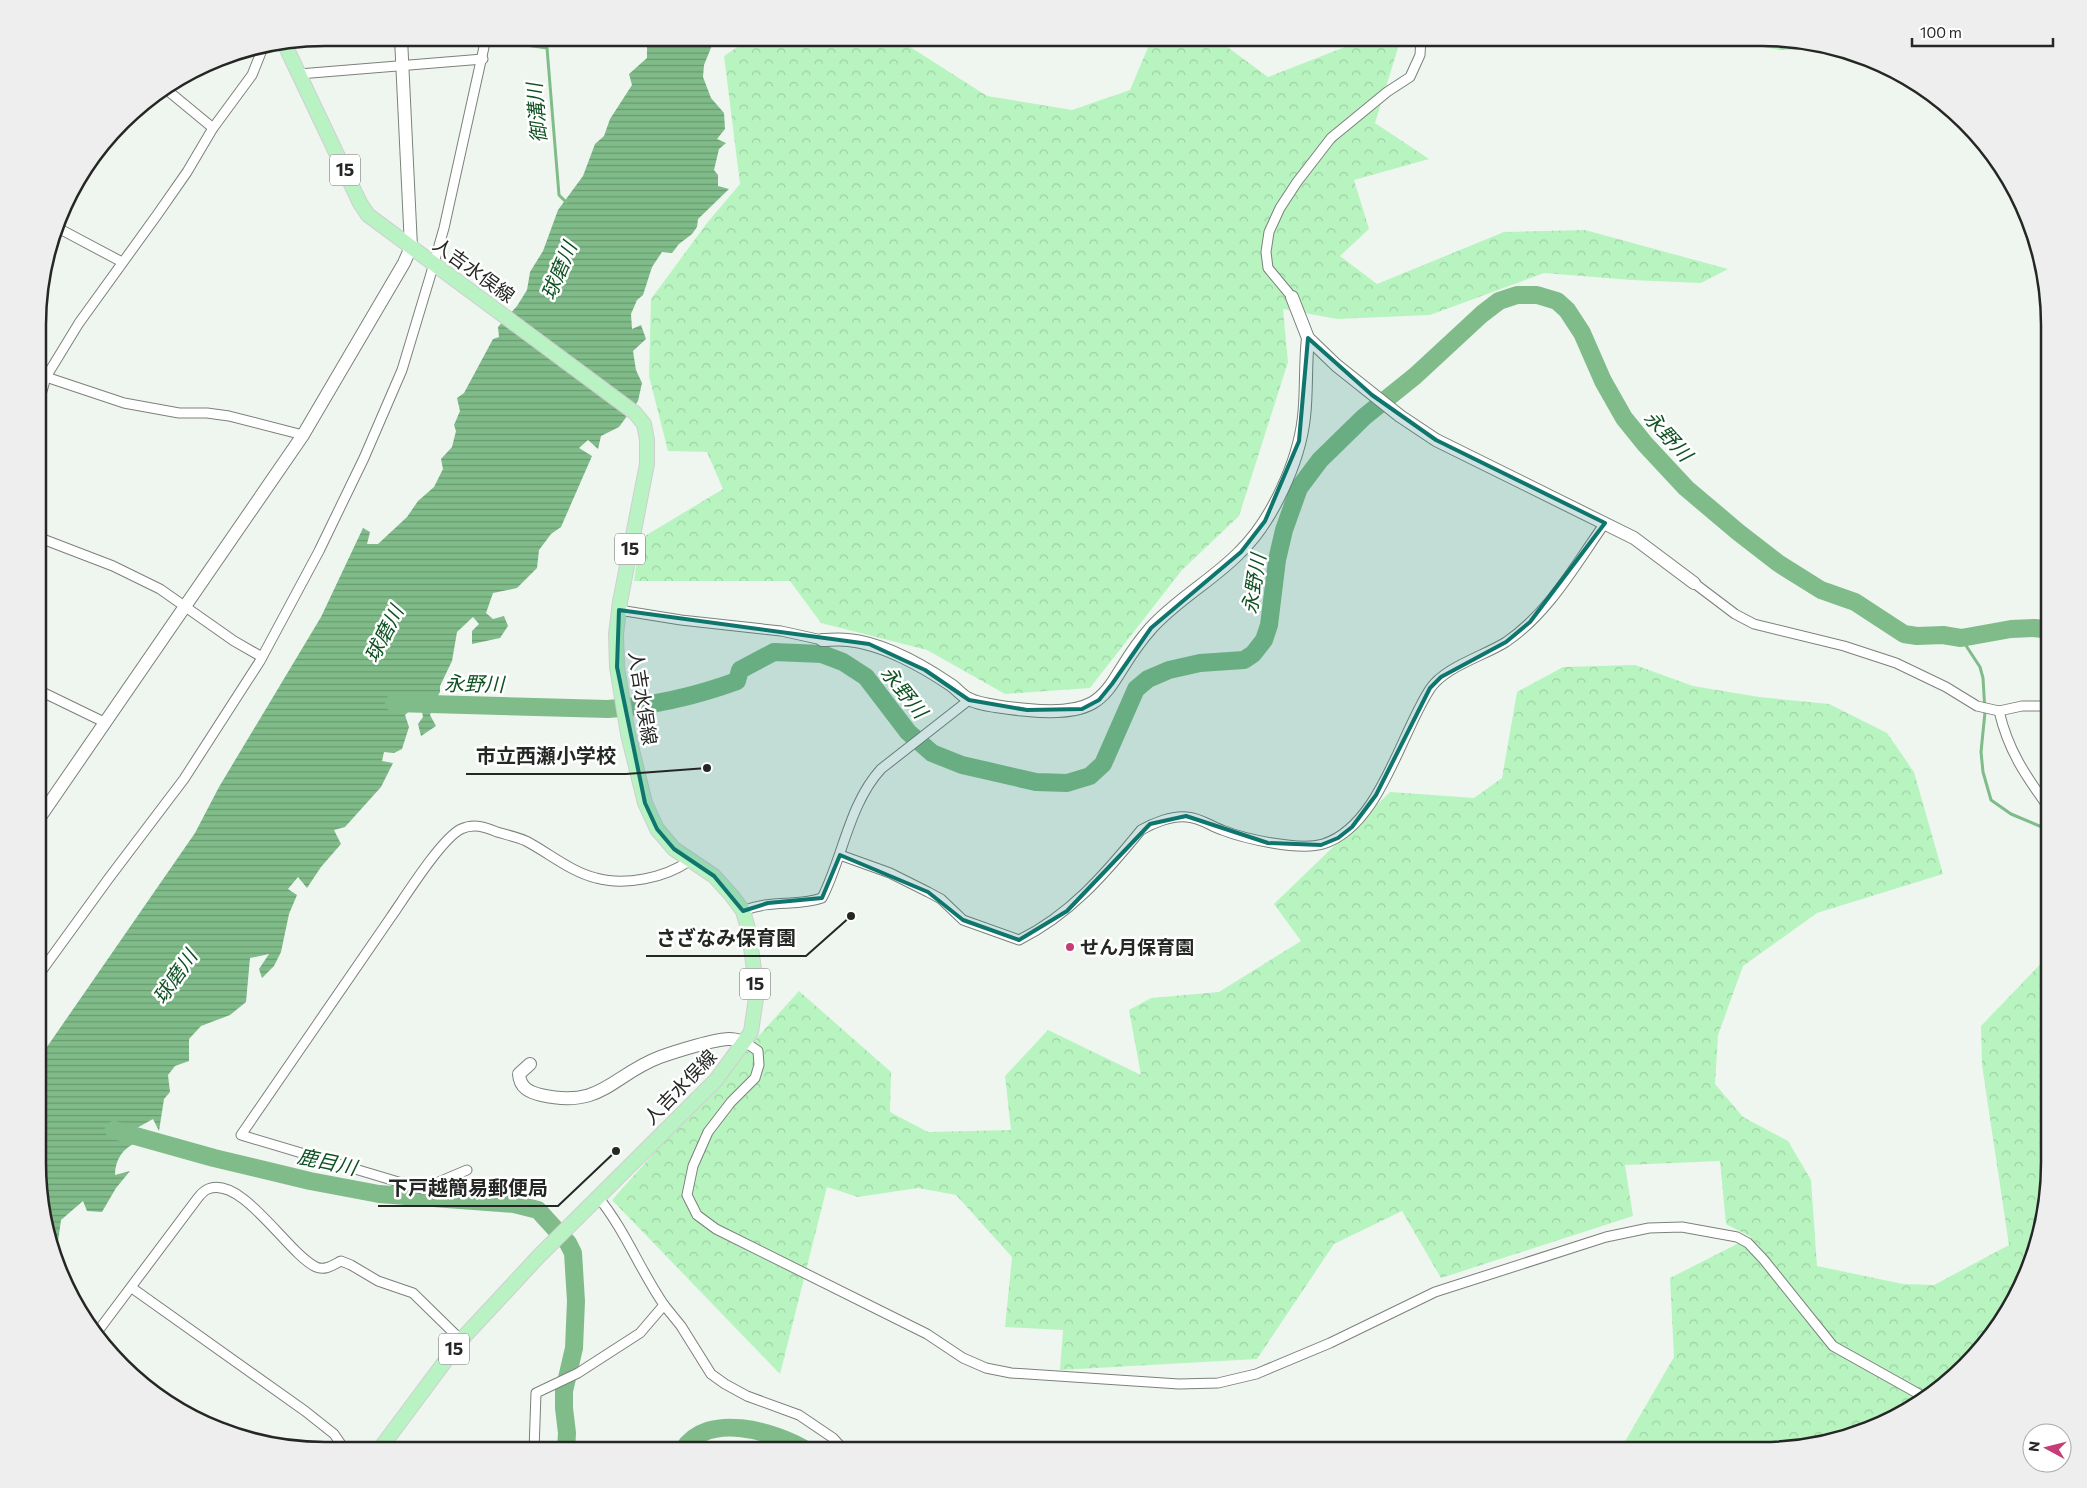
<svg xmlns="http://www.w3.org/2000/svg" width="2087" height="1488" font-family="Commissioner,'Noto Sans JP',sans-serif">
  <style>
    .forest { fill: url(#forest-crowns) }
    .water { fill: url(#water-rules) }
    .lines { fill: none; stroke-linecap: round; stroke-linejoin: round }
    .stream { stroke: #80bc89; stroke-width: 3 }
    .river { stroke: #80bc89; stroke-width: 18 }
    .street-casing { stroke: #7b817b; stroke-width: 11 }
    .secondary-casing { stroke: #7b817b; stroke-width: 14 }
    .primary-casing { stroke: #cfcfcf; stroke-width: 16 }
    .street { stroke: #fff; stroke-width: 9 }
    .secondary { stroke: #fff; stroke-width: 12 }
    .primary { stroke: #b9f2c3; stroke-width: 14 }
    .marked { fill: #0f766e; fill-opacity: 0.2; stroke: #0f766e; stroke-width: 4; stroke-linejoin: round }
    .poi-dot { fill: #c53c77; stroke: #fff; stroke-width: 2 }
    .labels { text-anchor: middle; stroke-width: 5; stroke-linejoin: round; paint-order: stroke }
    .shield { fill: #fff; stroke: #666866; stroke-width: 1 }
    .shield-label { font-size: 18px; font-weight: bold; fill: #252725 }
    .street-label { font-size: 19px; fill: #252725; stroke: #fff }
    .poi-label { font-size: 19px; font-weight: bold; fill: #252725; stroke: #fff; text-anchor: start }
    .water-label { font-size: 20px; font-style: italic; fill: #0f5222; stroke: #fff }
    .rim { fill: none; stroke: #252725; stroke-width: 2.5 }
    .leader { fill: none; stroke: #252725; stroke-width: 2 }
    .callout-dot { fill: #252725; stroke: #fff; stroke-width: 2 }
    .callout-label { font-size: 20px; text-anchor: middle; font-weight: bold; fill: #252725; stroke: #fff; stroke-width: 5; stroke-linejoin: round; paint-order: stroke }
  </style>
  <defs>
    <pattern id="forest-crowns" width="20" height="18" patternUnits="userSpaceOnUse" patternTransform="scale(1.25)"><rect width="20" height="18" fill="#b8f4c0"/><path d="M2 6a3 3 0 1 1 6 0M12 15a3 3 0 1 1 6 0" fill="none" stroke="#9ed1a5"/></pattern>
    <pattern id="water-rules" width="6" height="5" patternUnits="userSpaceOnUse" patternTransform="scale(1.25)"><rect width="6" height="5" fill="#80bc89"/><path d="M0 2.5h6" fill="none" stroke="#699970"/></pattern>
  </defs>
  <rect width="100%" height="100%" fill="#eff6f0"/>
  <g class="forest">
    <path d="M751,38H896L987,96L1072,110L1130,90L1152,38H1215L1268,77L1368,38H1401L1375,123L1429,159L1354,180L1369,229L1340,256L1377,284L1504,232L1585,230L1728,269L1701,283L1631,280L1544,273L1430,315L1337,319L1283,309L1288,362L1239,516L1182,570L1090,688L1005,694L927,650L821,623L790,581H634L640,539L723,489L707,452L668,451L649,376L651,299L707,223L740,184L724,56Z"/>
    <path d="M1705,38H1780L1834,49L1782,50Z"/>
    <path d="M1635,665L1693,686L1759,697L1829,704L1887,733L1914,772L1943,874L1817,913L1743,966L1718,1035L1715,1084L1743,1117L1788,1141L1811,1180L1817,1266L1903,1284L1934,1285L2009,1245L1982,1065L1981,1026L2049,955V1181L2028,1273L1990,1338L1937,1391L1889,1421L1836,1441L1762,1450H1620L1674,1357L1670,1278L1751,1237L1726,1224L1720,1161L1625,1165L1633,1216L1441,1278L1402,1211L1334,1244L1257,1359L1060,1370L1063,1330L1005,1327L1012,1257L956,1195L918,1188L858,1197L827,1187L780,1374L612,1200L799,991L891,1072L890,1112L928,1132L1011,1130L1005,1076L1048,1030L1141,1075L1129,1010L1151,998L1219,992L1301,941L1274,904L1390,792L1474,798L1502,778L1517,692L1563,667Z"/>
  </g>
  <path class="water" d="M649,38H715L704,65L703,77L711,98L724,113L725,129L717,139L726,143L719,149L714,170L718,175V186L729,189L698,219L697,227L692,234L679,244L672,253L662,252L652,267L643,295L637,300L631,314L632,329L641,325L646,339L633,351L636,370L642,383L638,401L619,427L601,436L598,449L588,440L579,448L592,456L561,527L551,534L539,550L537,568L517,588L493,593L486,613L493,619L504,616L508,626L500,638L472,644V631L479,624L473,617L457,632L452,661L440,686V692L435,701L430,715L436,726L421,736L418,724L423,717L420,701L405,715L409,727L402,749L394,753L384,752L382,761L393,763L381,787L345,827L334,830L341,844L321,867L307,888L298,877L288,889L297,895L289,914L281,952L274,966L262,978L259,969L269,954L250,958L246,1002L230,1015L201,1026L189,1039V1061L175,1066L168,1075L170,1092L164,1099L159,1131L153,1119L135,1129L138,1142C123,1147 115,1160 115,1175L130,1171L116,1188L102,1212L87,1211L83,1201L61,1220L57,1249L40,1200V1057L195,833L219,787L321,617L363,528L370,532L367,544H378L407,517L418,501L434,487L443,469L441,459L452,447L456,431L454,425L460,411L457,398L464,393L493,339L499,337L498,327L517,306L527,290L530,272L543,251L558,210L583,176L595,144L604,136L610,119L632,85L629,74L647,58V41Z"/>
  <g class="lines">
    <g class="stream">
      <path d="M476,38L547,48L559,195L566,202"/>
      <path d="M1961,638L1980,667L1983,678L1985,712L1981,752L1983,772L1991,800L2011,814L2049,830"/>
    </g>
    <g class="river">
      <path d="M394,703L608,709C652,706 696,696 737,681L740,670L774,652L822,654L843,662L866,677L908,732L932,753L962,765L1036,782L1067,783L1090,776L1103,764L1136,689L1148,679L1169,670L1200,663L1244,660L1253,654L1264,640L1269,625L1277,560L1284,530L1299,488L1320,460L1364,417L1415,376L1482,314L1499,301L1517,295H1537L1557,301L1567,310L1582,333L1603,381L1624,418L1645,444L1686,488L1738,532L1778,563L1821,590L1855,602L1904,634L1917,636L1943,635L1961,638L2011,629L2035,628L2049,630"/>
      <path d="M114,1130L214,1158L310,1181L379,1194L514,1204L538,1210L568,1243L573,1253L576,1301L574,1348L564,1391V1408L567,1433L566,1450"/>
      <path d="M683,1450C707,1411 774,1431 806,1450"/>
    </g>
    <g class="street-casing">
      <g id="street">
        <path d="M299,74L483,59"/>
        <path d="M167,90L213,128"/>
        <path d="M58,228L122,262"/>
        <path d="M1292,297L1268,268L1266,252L1269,232L1280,208L1297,182L1331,138L1387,92L1410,77L1420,55L1421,38"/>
        <path d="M40,375L124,403L179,413H207L229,416L303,435"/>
        <path d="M40,398L46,377L79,323L157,215L187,172L213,128L252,75L262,50"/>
        <path d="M40,538L113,566L160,589L234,641L262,657"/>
        <path d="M1694,583L1735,614L1754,624L1844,646L1896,663L1946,687L1977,706L1999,711L2022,706H2049"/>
        <path d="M619,610L681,620L781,631L822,640"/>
        <path d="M40,691L106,723"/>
        <path d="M1999,711C2008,750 2025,775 2049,808"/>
        <path d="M840,855L890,873L928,892L941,899L963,920L1019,940C1070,915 1105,874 1141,830C1153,823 1173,815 1187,817C1201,818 1210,826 1222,830C1245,839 1299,851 1323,844C1379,827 1400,735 1430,689C1444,667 1484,656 1506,642C1549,613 1576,564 1605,523"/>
        <path d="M743,911C771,899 796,907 822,898C843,857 849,804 881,769L969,700"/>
        <path d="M40,973L109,878L184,779L260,661L319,551L364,458L402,370L430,277L444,228L486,38"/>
        <path d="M745,1042L758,1051L759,1065L755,1078L731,1102L708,1132L693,1166L687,1195L697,1215L716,1229L927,1334L963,1358L986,1368L1011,1373L1179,1384L1218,1383L1256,1374L1330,1343L1435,1292L1606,1237L1649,1228L1682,1227L1737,1237L1748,1243L1764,1260L1833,1346L1926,1398"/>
        <path d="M467,1170L422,1189L241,1135C291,1062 341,990 391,917C405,897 441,839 461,829C474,823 485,827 497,832C507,835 517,837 526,841C549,853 571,872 596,878C625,886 665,878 689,861"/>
        <path d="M132,1288L305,1411L334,1434L345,1450"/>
        <path d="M664,1305L681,1326L711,1374L725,1384L747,1396L799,1415L833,1438L844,1450"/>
        <path d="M98,1331L197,1199C200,1195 203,1191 208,1189C242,1175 288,1254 316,1267C325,1271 333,1265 341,1261L351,1265L378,1281L413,1293L461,1340"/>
        <path d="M534,1450L536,1393L578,1373L640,1333L664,1305C640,1270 625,1230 598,1197"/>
      </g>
    </g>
    <g class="secondary-casing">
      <g id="secondary">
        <path d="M1292,297L1308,338L1336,365L1400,416L1436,440L1634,538L1694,583"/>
        <path d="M822,640C830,640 839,639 848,640C882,643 923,666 951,685C957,689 962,696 969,699C979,705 1015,709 1028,710C1118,719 1103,681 1151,628C1177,599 1213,580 1240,552C1272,521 1299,462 1304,417C1307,391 1305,364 1308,338"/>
        <path d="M40,817L303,435L404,263L411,247L401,38"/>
        <path d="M530,1064L519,1074C520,1088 529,1092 541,1095C602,1109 612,1075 660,1057C674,1052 718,1038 730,1039C735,1039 741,1041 745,1042"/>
      </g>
    </g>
    <g class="primary-casing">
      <path id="primary" d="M285,45L360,203L368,215L635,413L644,424L647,440V464L620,602L616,634L617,667L628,734L645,803L657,829L674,849L714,876L732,896L743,911L749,932L754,970L756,998L751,1032L716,1080L539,1256L461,1340L379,1450"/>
    </g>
    <use href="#street" class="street"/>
    <use href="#secondary" class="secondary"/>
    <use href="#primary" class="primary"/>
  </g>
  <path class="marked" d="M1308,338L1372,395L1436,440L1605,523L1530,622L1506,642L1441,677L1430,688L1376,795L1352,827L1338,838L1321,845L1268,843L1186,816L1150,824L1067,911L1019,940L963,920L928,892L840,855L822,898L768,903L743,911L714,876L674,849L657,829L645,803L617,667L619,610L869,644L925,670L969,700L1027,710L1082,709L1099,700L1112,684L1151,628L1241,552L1265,521L1299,441Z"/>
  <circle class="poi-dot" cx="1070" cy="947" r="5"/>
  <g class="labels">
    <g class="shield">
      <rect x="330" y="154.5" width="30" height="31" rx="4"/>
      <rect x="615" y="533.5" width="30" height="31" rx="4"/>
      <rect x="740" y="968.5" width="30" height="31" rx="4"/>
      <rect x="439" y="1333.5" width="30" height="31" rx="4"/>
    </g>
    <g class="shield-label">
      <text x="345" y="176">15</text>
      <text x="630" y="555">15</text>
      <text x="755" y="990">15</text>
      <text x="454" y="1355">15</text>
    </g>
    <g class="street-label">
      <text transform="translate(474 270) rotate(36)" y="7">人吉水俣線</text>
      <text transform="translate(643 698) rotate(81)" y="7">人吉水俣線</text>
      <text transform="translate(680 1087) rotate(-46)" y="7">人吉水俣線</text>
    </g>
    <g class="poi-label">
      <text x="1080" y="954">せん月保育園</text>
    </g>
    <g class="water-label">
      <text transform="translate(537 113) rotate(-95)" y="7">御溝川</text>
      <text transform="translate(559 271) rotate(-67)" y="7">球磨川</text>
      <text transform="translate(1668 436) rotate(48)" y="7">永野川</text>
      <text transform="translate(1254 584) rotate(-81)" y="7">永野川</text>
      <text transform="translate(384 634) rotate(-63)" y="7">球磨川</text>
      <text transform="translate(474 684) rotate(1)" y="7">永野川</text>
      <text transform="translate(904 692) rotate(51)" y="7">永野川</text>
      <text transform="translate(175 977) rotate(-55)" y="7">球磨川</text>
      <text transform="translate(327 1162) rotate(12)" y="7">鹿目川</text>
    </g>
  </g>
  <path d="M0 0H2087V1488H0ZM325 46H1762A279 279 0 0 1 2041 325V1163A279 279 0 0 1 1762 1442H325A279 279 0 0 1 46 1163V325A279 279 0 0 1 325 46Z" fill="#eee" fill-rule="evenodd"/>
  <path class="rim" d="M325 46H1762A279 279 0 0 1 2041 325V1163A279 279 0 0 1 1762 1442H325A279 279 0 0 1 46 1163V325A279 279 0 0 1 325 46Z"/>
  <path class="leader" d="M707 768L626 774H466M851 916L806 956H646M616 1151L558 1206H378"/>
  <g class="callout-dot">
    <circle cx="707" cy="768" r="5"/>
    <circle cx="851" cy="916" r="5"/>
    <circle cx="616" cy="1151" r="5"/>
  </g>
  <g class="callout-label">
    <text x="546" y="763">市立西瀬小学校</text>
    <text x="726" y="945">さざなみ保育園</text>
    <text x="468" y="1195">下戸越簡易郵便局</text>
  </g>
  <g transform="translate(2047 1448) rotate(277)"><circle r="24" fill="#ffffff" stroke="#a8a9a8"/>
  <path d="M0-4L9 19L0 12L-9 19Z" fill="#c53c77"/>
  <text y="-8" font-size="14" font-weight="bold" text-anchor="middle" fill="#252725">N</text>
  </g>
  <path d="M1912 38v8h141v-8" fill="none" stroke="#252725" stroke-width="2.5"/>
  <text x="1920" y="38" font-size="15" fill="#252725" stroke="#ffffff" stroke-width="4" paint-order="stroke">100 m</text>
</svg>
